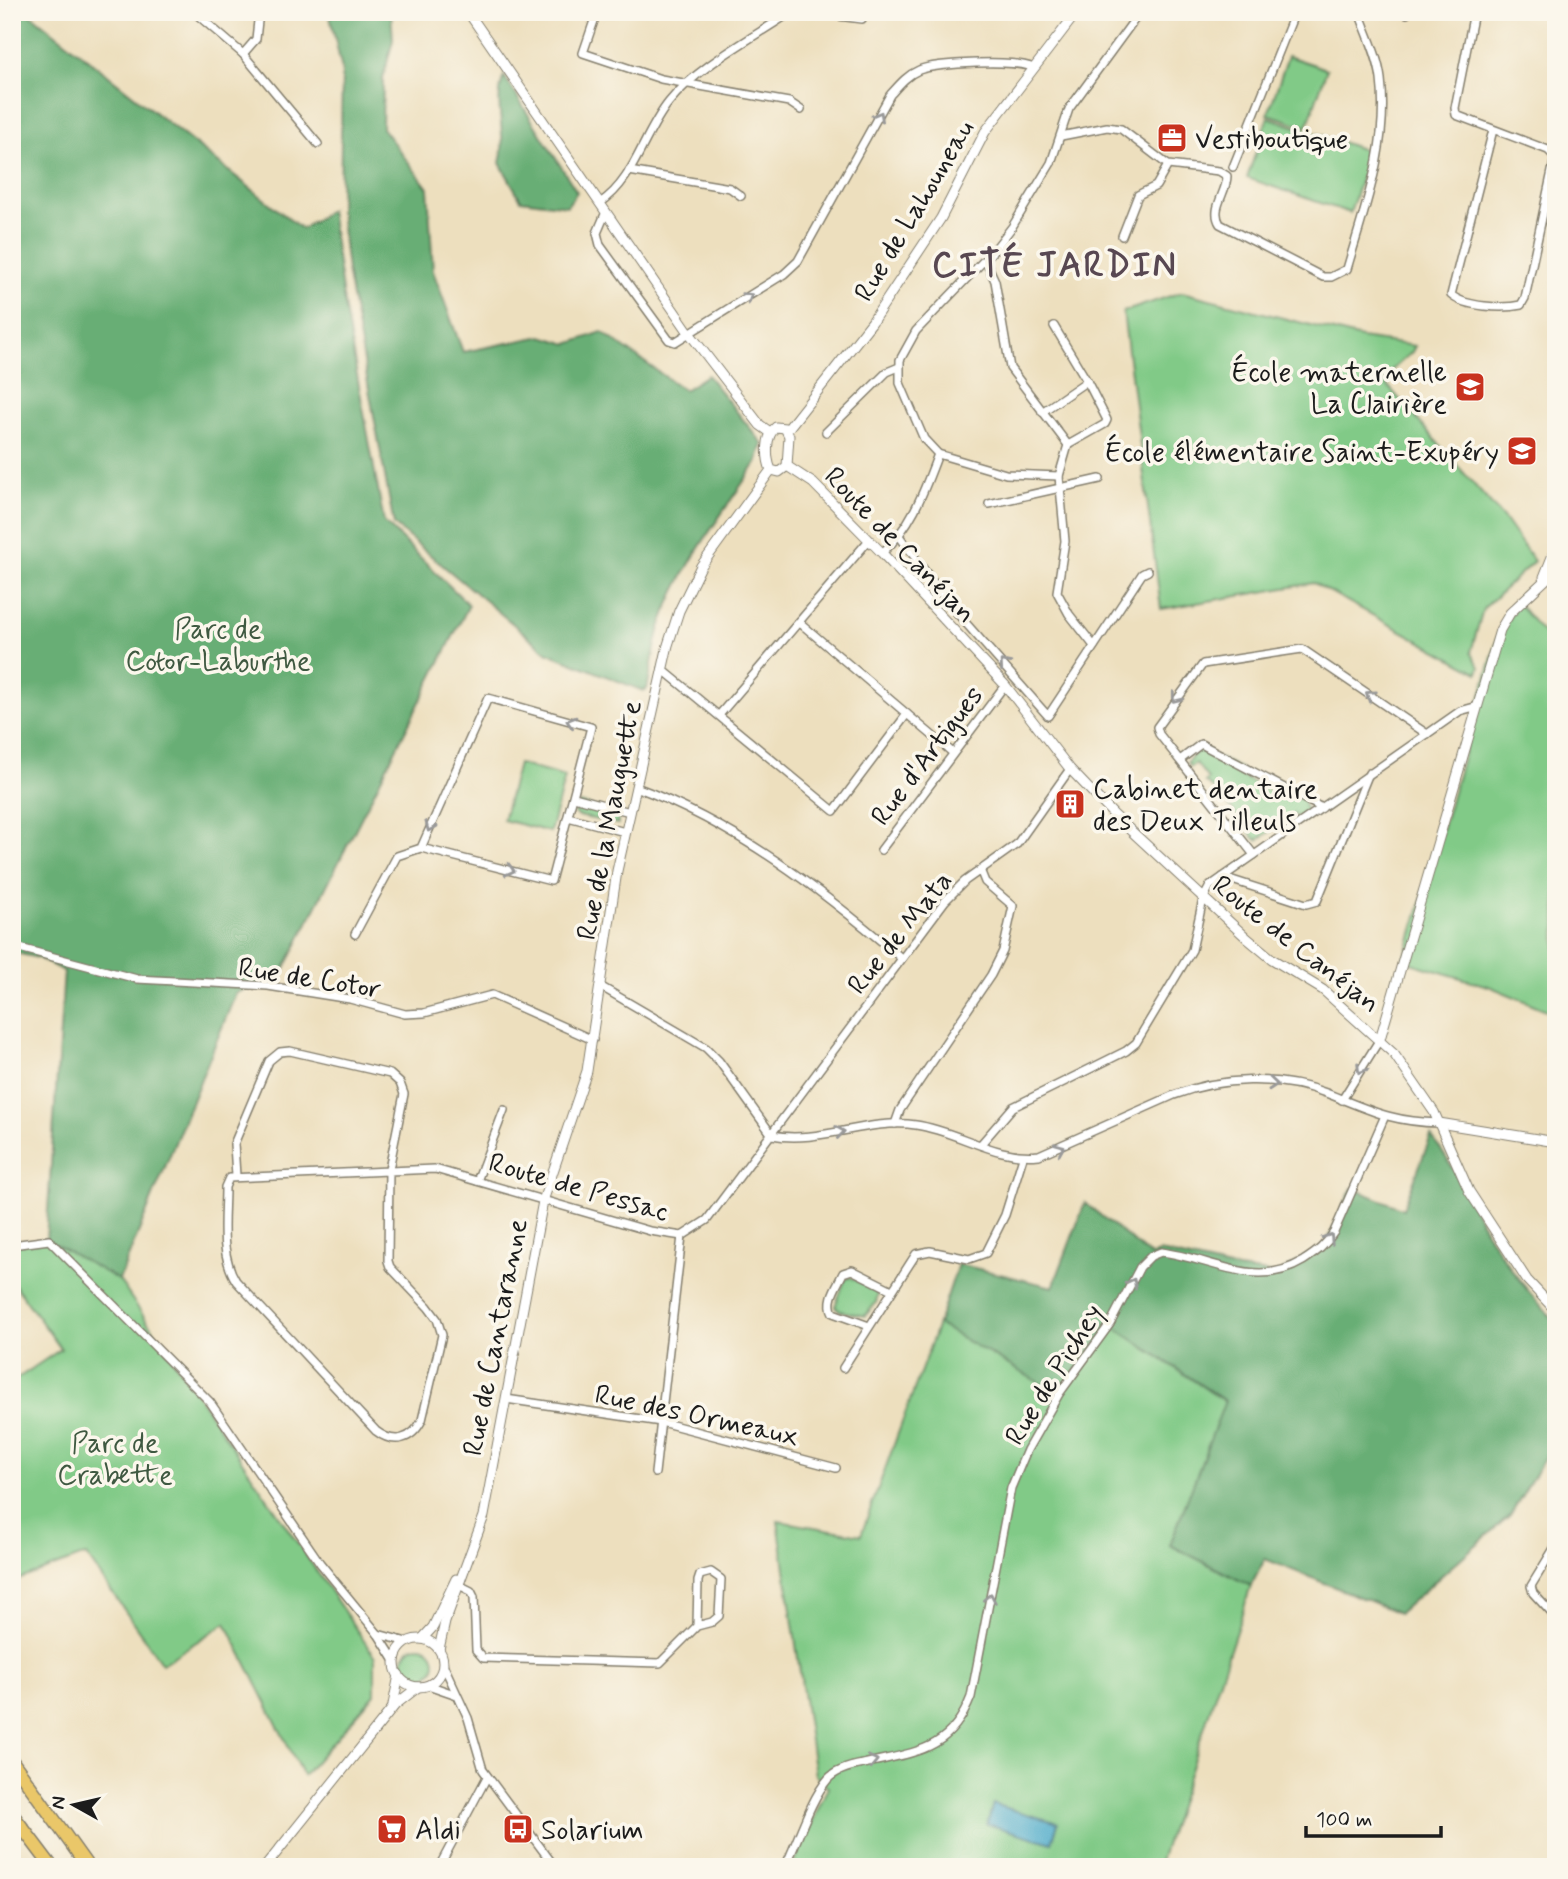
<svg xmlns="http://www.w3.org/2000/svg" width="1568" height="1879" font-family="Mynerve,sans-serif">
  <style>
    .green { fill: #81ca87; stroke: #4e7352; stroke-width: 2 }
    .forest { fill: #68ae74; stroke: #426548; stroke-width: 2 }
    .water { fill: #4baaca; stroke: #346373; stroke-width: 2 }
    .lines { fill: none; stroke-linecap: round; stroke-linejoin: round }
    .minor-casing { stroke: #847e6d; stroke-width: 10 }
    .tertiary-casing { stroke: #847e6d; stroke-width: 11 }
    .primary-casing { stroke: #847e6d; stroke-width: 13 }
    .motorway-casing { stroke: #847e6d; stroke-width: 15 }
    .minor { stroke: #fff; stroke-width: 7 }
    .tertiary { stroke: #fff; stroke-width: 9 }
    .primary { stroke: #eac769; stroke-width: 10 }
    .motorway { stroke: #eac769; stroke-width: 12 }
    .oneway { stroke: #999 }
    .labels { text-anchor: middle; stroke-width: 7; stroke-linejoin: round; paint-order: stroke }
    .poi-label { font-size: 28px; fill: #1c1c1c; stroke: #fbf7ec; text-anchor: start }
    .street-label { font-size: 28px; fill: #1c1c1c; stroke: #fbf7ec }
    .park-label { font-size: 28px; fill: #3f5941; stroke: #fbf7ec }
    .district-label { font-size: 35px; font-weight: bold; letter-spacing: 2px; fill: #584852; stroke: #fbf7ec }
  </style>
  <rect width="100%" height="100%" fill="#fbf7ec"/>
  <filter id="ink" filterUnits="userSpaceOnUse"><feTurbulence type="fractalNoise" baseFrequency=".0143" numOctaves="2"/><feDisplacementMap in="SourceGraphic" scale="14" xChannelSelector="R" yChannelSelector="G"/><feConvolveMatrix kernelMatrix="1 2 1 2 8 2 1 2 1" color-interpolation-filters="sRGB"/></filter>
  <filter id="wash" filterUnits="userSpaceOnUse"><feTurbulence type="fractalNoise" baseFrequency=".00686" numOctaves="4" result="noise"/><feDisplacementMap in="SourceGraphic" scale="28" xChannelSelector="R" yChannelSelector="G"/><feGaussianBlur stdDeviation="1.57" result="paint"/><feColorMatrix in="noise" values="0 0 0 0 0 0 0 0 0 0 0 0 0 0 0 0 0 1.4 0 .05"/><feComposite in="paint" operator="in"/></filter>
  <g filter="url(#wash)">
    <rect width="100%" height="100%" fill="#eddfbe"/>
    <g class="green">
      <path d="M1288,56L1327,69L1307,127L1268,114Z"/>
      <path d="M1268,117L1370,152L1350,213L1247,178Z"/>
      <path d="M1182,292L1361,338L1415,346L1412,352L1382,379L1505,520L1534,561L1483,609L1471,652L1480,667L1478,673L1314,583L1161,609L1123,312Z"/>
      <path d="M1518,604L1556,648V1014L1491,987L1404,961L1500,630Z"/>
      <path d="M1199,749L1242,769L1239,775L1283,799L1288,792L1303,800L1306,811L1297,818L1294,814L1258,840L1254,838L1219,793L1205,782L1208,779L1196,763L1190,767L1187,762Z"/>
      <path d="M518,764L565,777L550,832L503,820Z"/>
      <path d="M579,803L618,813V824L578,816L574,812Z"/>
      <path d="M46,1239L119,1280L375,1657V1694L303,1776L226,1623L162,1664L86,1555L12,1582V1382L61,1349L12,1281V1245Z"/>
      <path d="M850,1277L878,1293L876,1303L865,1316L840,1311L835,1306L845,1280Z"/>
      <path d="M938,1324L1059,1394L1110,1324L1225,1402L1170,1545L1251,1586L1158,1867H792L828,1787L815,1775L778,1521L861,1535Z"/>
      <circle cx="419" cy="1662" r="16"/>
    </g>
    <g class="forest">
      <path d="M12,12H28L302,229L330,210L345,310L384,522L469,605L282,974L236,993L119,1280L46,1239L64,971L38,958L12,952Z"/>
      <path d="M329,12H391L393,40L383,78L382,128L428,188L433,271L463,352L542,336L568,344L602,332L684,390L707,375L763,444L757,462C723,513 681,566 661,625C654,645 652,668 647,689L643,691L548,653L394,525L347,270L340,210L342,70Z"/>
      <path d="M504,76L577,192L567,206L521,200L500,163C508,133 492,104 504,76Z"/>
      <path d="M1431,1136C1454,1165 1468,1199 1486,1231C1506,1265 1529,1294 1556,1322V1439L1510,1515L1399,1613L1265,1559L1251,1586L1170,1545L1225,1401L1110,1324L1059,1394L938,1324L958,1264L1053,1287L1085,1203L1151,1256L1161,1252L1230,1268L1276,1274L1325,1246L1352,1188L1403,1209Z"/>
    </g>
    <path class="water" d="M993,1804L1058,1823L1052,1843L987,1824Z"/>
  </g>
  <g filter="url(#ink)">
    <g class="lines">
      <g class="minor-casing">
        <g id="minor">
          <path d="M194,12L243,54L318,144"/>
          <path d="M597,12L583,53L661,79L789,102L801,110"/>
          <path d="M807,12L862,19L867,12"/>
          <path d="M1400,12L1407,14"/>
          <path d="M1474,12L1455,108L1456,115L1548,150L1555,157L1525,298L1521,305C1503,309 1465,307 1451,295L1493,130"/>
          <path d="M243,54L256,39L259,12"/>
          <path d="M1061,136L1107,127L1121,129L1168,165L1219,171L1227,176C1227,193 1210,208 1220,224L1323,277H1331L1347,269C1365,207 1389,144 1381,79C1378,56 1367,34 1359,12"/>
          <path d="M1233,167L1295,12"/>
          <path d="M629,171L730,188L741,196"/>
          <path d="M600,203C635,180 643,134 669,102C698,66 753,38 791,12"/>
          <path d="M606,212L597,233L600,245L669,340L675,342L784,274L798,261L890,95C899,85 907,75 919,70C935,63 1018,59 1033,68"/>
          <path d="M1122,236L1138,195L1156,186L1168,165"/>
          <path d="M985,259L995,281L1010,368L1068,445L1059,476L1065,541L1057,592L1069,614L1094,646"/>
          <path d="M1054,326L1087,381"/>
          <path d="M1042,412L1087,381L1107,420L1105,424L1068,445"/>
          <path d="M826,432L887,372L899,367"/>
          <path d="M1059,476L1006,474L938,454L924,439L900,383V360L916,331L995,249L1012,227L1051,163L1069,109L1140,12"/>
          <path d="M989,504L1100,479"/>
          <path d="M900,537L949,604L1048,716L1142,574L1148,571"/>
          <path d="M882,553C912,526 924,491 938,454"/>
          <path d="M662,669L834,811L907,714L799,622"/>
          <path d="M720,714L869,540"/>
          <path d="M907,714L953,753"/>
          <path d="M1180,760L1201,744L1322,808"/>
          <path d="M636,787C737,825 819,888 900,957"/>
          <path d="M574,797L630,812"/>
          <path d="M568,817L625,832"/>
          <path d="M881,850L1005,685"/>
          <path d="M1254,855L1159,734L1157,727L1203,664L1302,649L1427,734"/>
          <path d="M1223,877L1306,904L1317,901L1369,773"/>
          <path d="M355,934L397,856L421,848L551,881L591,727L488,698L421,848"/>
          <path d="M12,946L137,979L268,986L350,999L405,1014L424,1013L492,995L593,1040"/>
          <path d="M600,986L706,1048L719,1061L772,1135"/>
          <path d="M1342,1100L1380,1039"/>
          <path d="M895,1124L900,1110L991,975L1003,951L1013,906L985,882L981,872"/>
          <path d="M772,1135C820,1144 868,1118 916,1125C958,1131 996,1160 1039,1155L1174,1095C1221,1077 1278,1075 1326,1093C1370,1110 1391,1122 1439,1123"/>
          <path d="M981,1144L1013,1107L1126,1051L1136,1043L1192,950L1203,899L1210,886L1460,711L1478,706"/>
          <path d="M236,1176L234,1144L269,1061L280,1052L290,1051L390,1074L400,1083L404,1094L389,1169L388,1261L390,1267L428,1307L437,1319L442,1335L422,1420C412,1440 394,1445 376,1431L236,1281C219,1254 225,1218 225,1187L229,1178L435,1169L650,1231L682,1236L707,1220L945,901L965,881L1017,844L1070,769"/>
          <path d="M477,1181L504,1110"/>
          <path d="M12,1245L49,1240L210,1402L320,1563L378,1634L395,1661"/>
          <path d="M869,1326L833,1313C826,1300 837,1286 843,1273L852,1270L892,1290"/>
          <path d="M843,1368L916,1254L930,1251L969,1259L986,1253L1005,1215L1023,1157"/>
          <path d="M506,1399L661,1422L836,1468"/>
          <path d="M655,1473L682,1236"/>
          <path d="M1556,1545L1531,1586L1533,1593L1556,1618"/>
          <path d="M455,1583L471,1591L474,1597L476,1650L483,1658L660,1663L697,1626L698,1581L700,1575L711,1572L721,1579L719,1616L712,1622L697,1626"/>
          <path d="M378,1634L407,1642"/>
          <path d="M443,1664L468,1718L483,1770L555,1867"/>
          <path d="M428,1685L457,1695"/>
          <path d="M439,1867L487,1777"/>
          <path d="M785,1867C798,1841 810,1800 828,1779C836,1770 852,1766 863,1764C914,1752 950,1752 971,1697L1011,1488L1027,1450L1059,1394L1110,1324L1140,1267L1151,1256L1161,1252C1212,1258 1255,1290 1303,1261C1317,1252 1326,1245 1334,1232L1384,1118"/>
        </g>
      </g>
      <g class="tertiary-casing">
        <g id="tertiary">
          <path d="M468,12L690,334L760,425L770,432"/>
          <path d="M776,427L785,428L789,436L787,466L779,472L771,470C766,458 765,435 776,427Z"/>
          <path d="M787,430L872,322L941,218L985,132L1077,12"/>
          <path d="M787,466L813,483L882,553L1005,685L1070,769L1114,815L1248,939L1272,959L1323,990L1394,1054L1434,1112L1469,1191L1527,1280L1556,1311"/>
          <path d="M1544,577L1556,547"/>
          <path d="M1380,1039L1500,630L1510,613L1556,570"/>
          <path d="M1439,1123L1556,1142"/>
          <path d="M422,1639L433,1627L456,1579"/>
          <circle cx="419" cy="1663" r="24"/>
          <path d="M439,1649L445,1622L484,1516L543,1201L587,1071L617,871L668,645L679,611L701,566L771,470"/>
          <path d="M393,1705L399,1675"/>
          <path d="M265,1867L395,1705L418,1687"/>
        </g>
      </g>
      <g class="primary-casing">
        <path id="primary" d="M1552,12L1556,15"/>
      </g>
      <g class="motorway-casing">
        <g id="motorway">
          <path d="M12,1761L88,1867"/>
          <path d="M12,1814L52,1867"/>
        </g>
      </g>
      <use href="#minor" class="minor"/>
      <use href="#tertiary" class="tertiary"/>
      <use href="#primary" class="primary"/>
      <use href="#motorway" class="motorway"/>
    </g>
    <defs><path id="oneway-chevron" d="M-2-3.5L2.5 0L-2 3.5" fill="none" stroke-width="1.6" stroke-linecap="round" stroke-linejoin="round" transform="scale(1.75)"/></defs>
    <g class="oneway">
      <use href="#oneway-chevron" transform="translate(879 116) rotate(-61)"/>
      <use href="#oneway-chevron" transform="translate(748 297) rotate(-32)"/>
      <use href="#oneway-chevron" transform="translate(1004 664) rotate(-131)"/>
      <use href="#oneway-chevron" transform="translate(1370 695) rotate(-146)"/>
      <use href="#oneway-chevron" transform="translate(1176 698) rotate(128)"/>
      <use href="#oneway-chevron" transform="translate(571 722) rotate(-164)"/>
      <use href="#oneway-chevron" transform="translate(430 827) rotate(114)"/>
      <use href="#oneway-chevron" transform="translate(510 870) rotate(14)"/>
      <use href="#oneway-chevron" transform="translate(1361 1069) rotate(122)"/>
      <use href="#oneway-chevron" transform="translate(1273 1084) rotate(5)"/>
      <use href="#oneway-chevron" transform="translate(840 1132) rotate(-8)"/>
      <use href="#oneway-chevron" transform="translate(1060 1148) rotate(-23)"/>
      <use href="#oneway-chevron" transform="translate(1329 1238) rotate(-57)"/>
      <use href="#oneway-chevron" transform="translate(1132 1283) rotate(-62)"/>
      <use href="#oneway-chevron" transform="translate(990 1598) rotate(-79)"/>
      <use href="#oneway-chevron" transform="translate(873 1761) rotate(-13)"/>
    </g>
  </g>
  <defs>
    <g id="office-square" transform="scale(1.575)"><rect x="-9" y="-9" width="18" height="18" rx="4" fill="#c8321e" stroke="#fbf7ec"/><path d="M-6-3h4V-5.5h4V-3h4V5H-6ZM-1-4.5V-3h2v-1.5ZM-6 0V1H6V0Z" fill="#fff"/></g>
    <g id="school-square" transform="scale(1.575)"><rect x="-9" y="-9" width="18" height="18" rx="4" fill="#c8321e" stroke="#fbf7ec"/><path d="M0-5L7-2L0 1L-7-2ZM-4 1L0 2.5L4 1V4Q0 6-4 4Z" fill="#fff"/></g>
    <g id="building-square" transform="scale(1.575)"><rect x="-9" y="-9" width="18" height="18" rx="4" fill="#c8321e" stroke="#fbf7ec"/><path d="M-4-6H4V6H1V3H-1V6H-4ZM-2.5-4.3h1.7v1.8h-1.7ZM.8-4.3h1.7v1.8H.8ZM-2.5-1h1.7V.8h-1.7ZM.8-1h1.7V.8H.8Z" fill="#fff"/></g>
    <g id="supermarket-square" transform="scale(1.575)"><rect x="-9" y="-9" width="18" height="18" rx="4" fill="#c8321e" stroke="#fbf7ec"/><path d="M-6-5.5h2.5l.6 2H6L4.5 2H-2.5L-4.4-4H-6ZM-1.5 3.2a1.3 1.3 0 1 0 .1 0ZM3 3.2a1.3 1.3 0 1 0 .1 0Z" fill="#fff"/></g>
    <g id="bus-square" transform="scale(1.575)"><rect x="-9" y="-9" width="18" height="18" rx="4" fill="#c8321e" stroke="#fbf7ec"/><path d="M-5-6H5V4H4V6H2V4H-2V6H-4V4H-5ZM-3.5-4V0h7V-4ZM-3.5 1.2v1.5H-2V1.2ZM2 1.2v1.5H3.5V1.2Z" fill="#fff"/></g>
  </defs>
  <g fill-rule="evenodd">
    <use href="#office-square" x="1172" y="138"/>
    <use href="#school-square" x="1470" y="387"/>
    <use href="#school-square" x="1522" y="451"/>
    <use href="#building-square" x="1070" y="804"/>
    <use href="#supermarket-square" x="392" y="1829"/>
    <use href="#bus-square" x="518" y="1829"/>
  </g>
  <g class="labels">
    <g class="poi-label">
      <text x="1195" y="148">Vestiboutique</text>
      <text x="1447" y="381" text-anchor="end">École maternelle<tspan x="1447" dy="32">La Clairière</tspan></text>
      <text x="1499" y="461" text-anchor="end">École élémentaire Saint-Exupéry</text>
      <text x="1093" y="798">Cabinet dentaire<tspan x="1093" dy="32">des Deux Tilleuls</tspan></text>
      <text x="415" y="1839">Aldi</text>
      <text x="541" y="1839">Solarium</text>
    </g>
    <g class="street-label">
      <text transform="translate(913 210) rotate(-59)" y="10">Rue de Lahouneau</text>
      <text transform="translate(901 544) rotate(46)" y="10">Route de Canéjan</text>
      <text transform="translate(926 755) rotate(-53)" y="10">Rue d'Artigues</text>
      <text transform="translate(608 820) rotate(-79)" y="10">Rue de la Mauguette</text>
      <text transform="translate(899 932) rotate(-51)" y="10">Rue de Mata</text>
      <text transform="translate(1297 943) rotate(38)" y="10">Route de Canéjan</text>
      <text transform="translate(310 977) rotate(9)" y="10">Rue de Cotor</text>
      <text transform="translate(579 1186) rotate(16)" y="10">Route de Pessac</text>
      <text transform="translate(494 1337) rotate(-79)" y="10">Rue de Cantaranne</text>
      <text transform="translate(1053 1374) rotate(-58)" y="10">Rue de Pichey</text>
      <text transform="translate(697 1414) rotate(12)" y="10">Rue des Ormeaux</text>
    </g>
    <g class="park-label">
      <text x="218" y="638">Parc de<tspan x="218" dy="32">Cotor-Laburthe</tspan></text>
      <text x="115" y="1452">Parc de<tspan x="115" dy="32">Crabette</tspan></text>
    </g>
    <g class="district-label">
      <text x="1055" y="276">CITÉ JARDIN</text>
    </g>
  </g>
  <rect width="1568" height="1879" fill="none" stroke="#fbf7ec" stroke-width="42"/>
  <g transform="translate(74 1805) rotate(278)" stroke="#fbf7ec" stroke-width="5" paint-order="stroke">
  <path d="M0-5L12 26L0 18L-12 26Z" fill="#1c1c1c"/>
  <text y="-10" font-size="19" font-weight="bold" text-anchor="middle" fill="#1c1c1c">N</text>
  </g>
  <path d="M1306 1826v10h135v-10" fill="none" stroke="#1c1c1c" stroke-width="3.5"/>
  <text x="1316" y="1826" font-size="21" fill="#1c1c1c" stroke="#fbf7ec" stroke-width="5" paint-order="stroke">100 m</text>
</svg>
